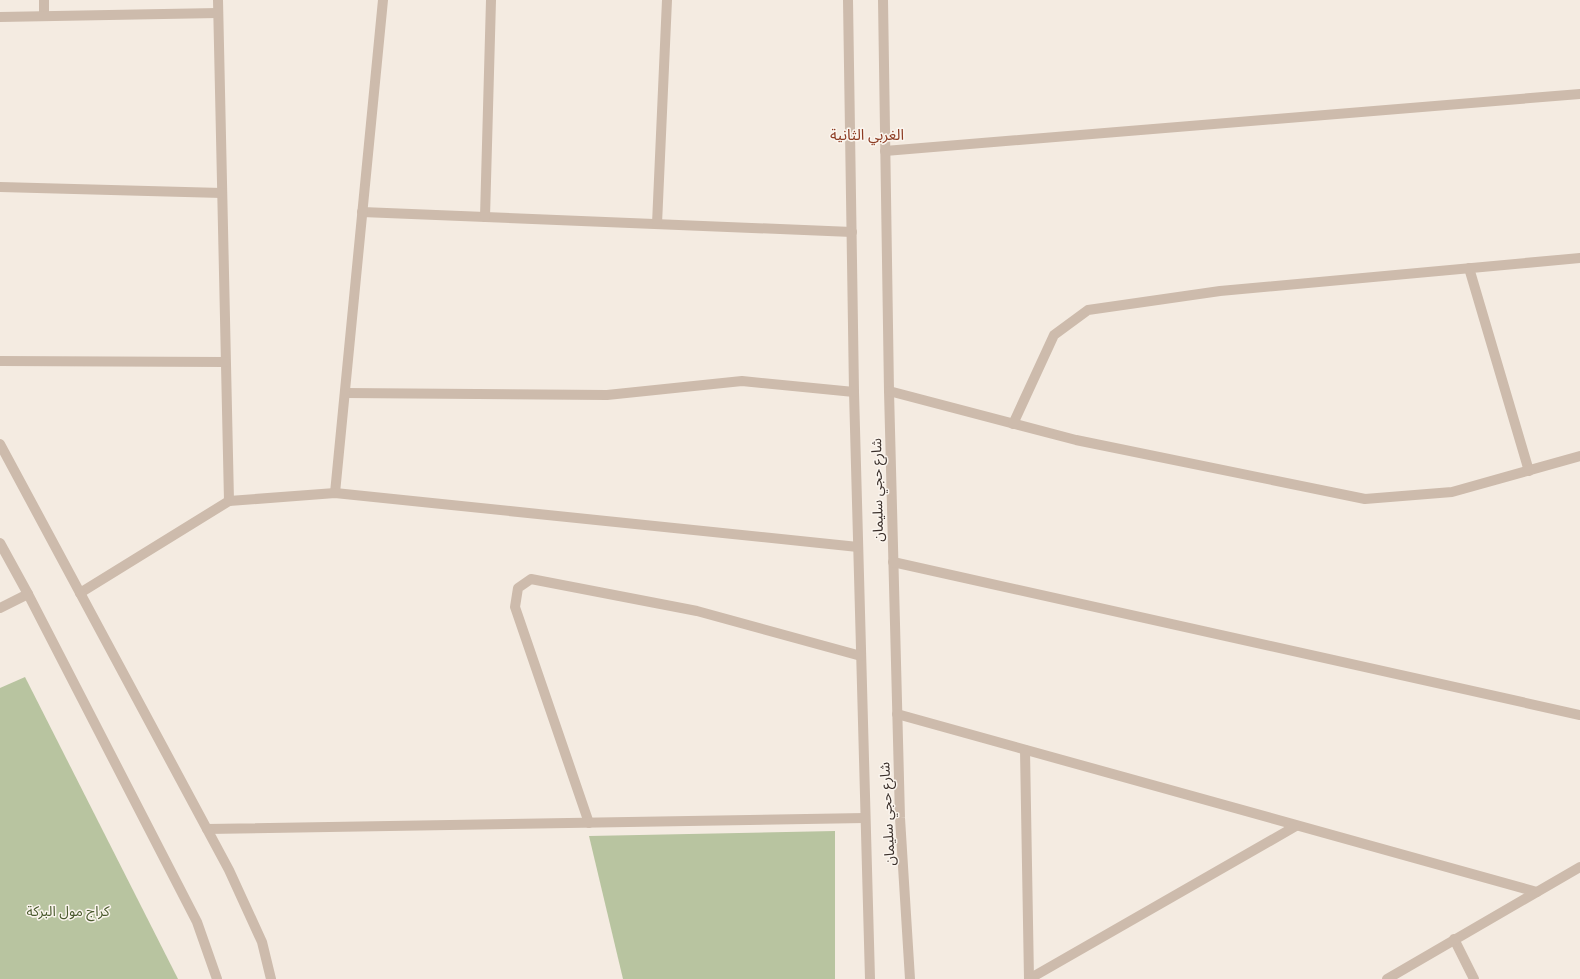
<svg xmlns="http://www.w3.org/2000/svg" width="1580" height="979" font-family="Figtree,'Noto Sans Arabic',sans-serif">
  <style>
    .green { fill: #b8c4a0 }
    .lines { fill: none; stroke-linecap: round; stroke-linejoin: round }
    .minor { stroke: #cdbbac; stroke-width: 10 }
    .tertiary { stroke: #cdbbac; stroke-width: 10 }
    .labels { text-anchor: middle; stroke-width: 3; stroke-linejoin: round; paint-order: stroke }
    .street-label { font-size: 14px; fill: #3b302b; stroke: #fbf5ee }
    .park-label { font-size: 14px; fill: #4a5a2e; stroke: #fbf5ee }
    .neighbourhood-label { font-size: 15px; fill: #8c3b22; stroke: #fbf5ee }
  </style>
  <rect width="100%" height="100%" fill="#f4ebe1"/>
  <g class="green">
    <path d="M25,677L178,979H0V688Z"/>
    <path d="M835,831V979H623L589,836Z"/>
  </g>
  <g class="lines">
    <g class="minor">
      <path d="M44,0V16"/>
      <path d="M218,0L229,501"/>
      <path d="M848,0L854,392L870,979"/>
      <path d="M883,0L889,391L900,818L910,979"/>
      <path d="M0,17L218,13"/>
      <path d="M885,151L1580,94"/>
      <path d="M0,187L222,193"/>
      <path d="M362,212L852,232"/>
      <path d="M485,217L491,0"/>
      <path d="M657,224L667,0"/>
      <path d="M1469,268L1529,471"/>
      <path d="M0,361L225,362"/>
      <path d="M889,391L1076,440L1365,499L1452,492L1580,456"/>
      <path d="M345,393L607,395L742,381L854,392"/>
      <path d="M1013,424L1054,335L1088,310L1220,291L1580,258"/>
      <path d="M335,493L383,0"/>
      <path d="M893,562L1580,715"/>
      <path d="M80,593L229,501L335,493L858,547"/>
      <path d="M0,608L28,594"/>
      <path d="M897,714L1537,892"/>
      <path d="M1025,750L1029,979"/>
      <path d="M589,823L515,607L518,588L531,579L697,611L861,656"/>
      <path d="M207,829L865,818"/>
      <path d="M1454,939L1474,979"/>
      <path d="M1029,979L1296,826"/>
    </g>
    <g class="tertiary">
      <path d="M0,444L229,870L262,942L271,979"/>
      <path d="M0,543L28,594L197,922L217,979"/>
      <path d="M1387,979L1580,867"/>
    </g>
  </g>
  <g class="labels">
    <g class="street-label">
      <text transform="translate(877 490) rotate(-91)" y="5">شارع حجي سليمان</text>
      <text transform="translate(887 814) rotate(-93)" y="5">شارع حجي سليمان</text>
    </g>
    <g class="park-label">
      <text x="68" y="916">كراج مول البركة</text>
    </g>
    <g class="neighbourhood-label">
      <text x="867" y="140">الغربي الثانية</text>
    </g>
  </g>
</svg>
